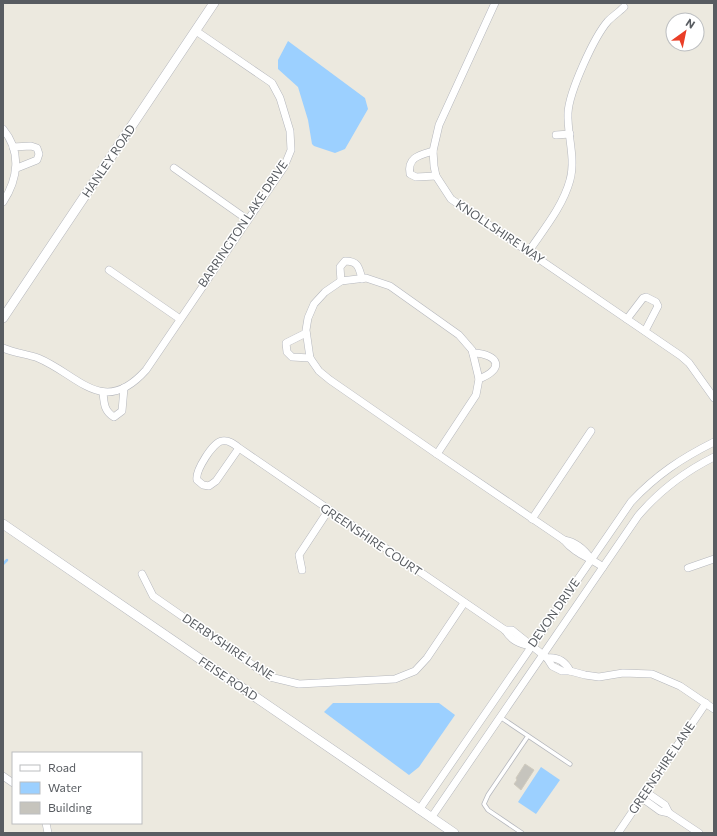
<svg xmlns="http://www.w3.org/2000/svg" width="717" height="836" font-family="Commissioner,sans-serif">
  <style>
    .water { fill: #9cd0ff }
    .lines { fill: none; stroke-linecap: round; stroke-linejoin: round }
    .stream { stroke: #9cd0ff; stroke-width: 2.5 }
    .building { fill: #c6c4bd; stroke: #d0cbbe }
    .service-casing { stroke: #b5b7bd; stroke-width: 5 }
    .minor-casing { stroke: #b5b7bd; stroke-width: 8 }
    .tertiary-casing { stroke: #b5b7bd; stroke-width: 10 }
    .service { stroke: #fff; stroke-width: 3.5 }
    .minor { stroke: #fff; stroke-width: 7 }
    .tertiary { stroke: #fff; stroke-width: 9 }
    .labels { text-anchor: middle; stroke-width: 3; stroke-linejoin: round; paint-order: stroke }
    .street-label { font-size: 12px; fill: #585c61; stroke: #fff }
  </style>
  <rect width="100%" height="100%" fill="#ece9df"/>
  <g class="water">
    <path d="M288,41L365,98L368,109L345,149L335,153L314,146L312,144L308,120L298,87L278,69V60Z"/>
    <path d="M333,703H439L455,715L419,767L409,775L324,712Z"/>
    <path d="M541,767L560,780L536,814L518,802Z"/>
  </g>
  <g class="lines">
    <path class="stream" d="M3,564L7,560"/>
  </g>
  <path class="building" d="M525,764L534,770L521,790L514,784L517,780L516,778Z"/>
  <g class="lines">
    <g class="service-casing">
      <g id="service">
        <path d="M500,717L570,764"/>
        <path d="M522,833L488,810L484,804L488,795L528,736"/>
      </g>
    </g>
    <g class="minor-casing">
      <g id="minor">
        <path d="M495,3L439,125L433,151L434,166L436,176L451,199L681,356L689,363L714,398"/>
        <path d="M3,129C22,152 18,179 3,202"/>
        <path d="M556,135L570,134"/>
        <path d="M13,147L31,146L37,148L39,154L37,160L17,168"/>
        <path d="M433,151C420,155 407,157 410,174L416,177L436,176"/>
        <path d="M174,168L248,220"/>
        <path d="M529,251C544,229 563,206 570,180C576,158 567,135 568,113C569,92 594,37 608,21C613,16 619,12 624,7"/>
        <path d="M109,270L180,319"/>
        <path d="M366,278L390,286L459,335L472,350L479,379L476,395L437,454L330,380L319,371L310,358L306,330L308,318L314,304L325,292L341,281Z"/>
        <path d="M341,281L340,267L345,261C358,261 359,267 362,279"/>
        <path d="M627,319L643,298L646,297L656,302L658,306L645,331"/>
        <path d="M306,333L286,343L287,352L292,357L310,358"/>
        <path d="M3,348C14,353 27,354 38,358C79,375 103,418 146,370L284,167L291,150L290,131L280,98L272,83L196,31"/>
        <path d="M473,353C499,354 505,369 479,379"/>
        <path d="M103,392C104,403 104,411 114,417L122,411L124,388"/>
        <path d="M239,448C234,444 229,440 222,441C213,442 195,471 197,480L203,485L209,486L216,481L239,448L505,630C511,640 519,644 531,646"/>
        <path d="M437,454L564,540C575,554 589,557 603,567"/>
        <path d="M532,519L591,431"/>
        <path d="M564,540C576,542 584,549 591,559"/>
        <path d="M688,568L714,559"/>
        <path d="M302,570L299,555L328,511"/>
        <path d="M142,574L153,596L270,677L299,684L395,679L415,671L427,658L464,603"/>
        <path d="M505,630H512L547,658L552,666L562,671H570L585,675L599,677L623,673L652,674L680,686L714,709"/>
        <path d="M547,658C557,657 565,661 570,671"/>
        <path d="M3,776L13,783"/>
        <path d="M646,792L665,805L669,813"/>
        <path d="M642,798L660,811L669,813L699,833"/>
        <path d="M419,810L631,502C656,475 682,458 714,442"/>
        <path d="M431,818L638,516C660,490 684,472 714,457"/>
        <path d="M46,823L48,833"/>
        <path d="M618,833L706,703"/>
      </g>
    </g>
    <g class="tertiary-casing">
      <g id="tertiary">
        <path d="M3,318L214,3"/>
        <path d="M3,524L454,833"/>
      </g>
    </g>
    <use href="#service" class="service"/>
    <use href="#minor" class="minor"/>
    <use href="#tertiary" class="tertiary"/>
  </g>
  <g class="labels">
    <g class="street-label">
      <text transform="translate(109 161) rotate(-56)" y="4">HANLEY ROAD</text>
      <text transform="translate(243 224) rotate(-56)" y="4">BARRINGTON LAKE DRIVE</text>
      <text transform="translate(500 232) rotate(34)" y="4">KNOLLSHIRE WAY</text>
      <text transform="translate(371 540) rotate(34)" y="4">GREENSHIRE COURT</text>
      <text transform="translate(554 613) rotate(-55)" y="4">DEVON DRIVE</text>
      <text transform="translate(228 647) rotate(34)" y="4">DERBYSHIRE LANE</text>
      <text transform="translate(228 679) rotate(34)" y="4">FEISE ROAD</text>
      <text transform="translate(662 768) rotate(-56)" y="4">GREENSHIRE LANE</text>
    </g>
  </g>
  <rect width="717" height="836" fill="none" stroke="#585c61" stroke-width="8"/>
  <rect x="12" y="752" width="130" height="72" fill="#ffffff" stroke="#bcbec0"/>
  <rect x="20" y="765" width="20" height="6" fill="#ffffff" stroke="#bcbec0"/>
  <text x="48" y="772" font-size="12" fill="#585c61">Road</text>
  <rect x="20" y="782" width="20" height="12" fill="#9cd0ff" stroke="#bcbec0"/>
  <text x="48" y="792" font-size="12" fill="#585c61">Water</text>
  <rect x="20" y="802" width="20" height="12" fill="#c6c4bd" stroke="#bcbec0"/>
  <text x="48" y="812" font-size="12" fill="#585c61">Building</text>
  <g transform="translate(685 32) rotate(33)"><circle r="19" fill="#ffffff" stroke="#bcbec0"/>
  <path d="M0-3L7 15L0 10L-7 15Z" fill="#ea3e27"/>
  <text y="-6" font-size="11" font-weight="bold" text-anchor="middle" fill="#585c61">N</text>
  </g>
</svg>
